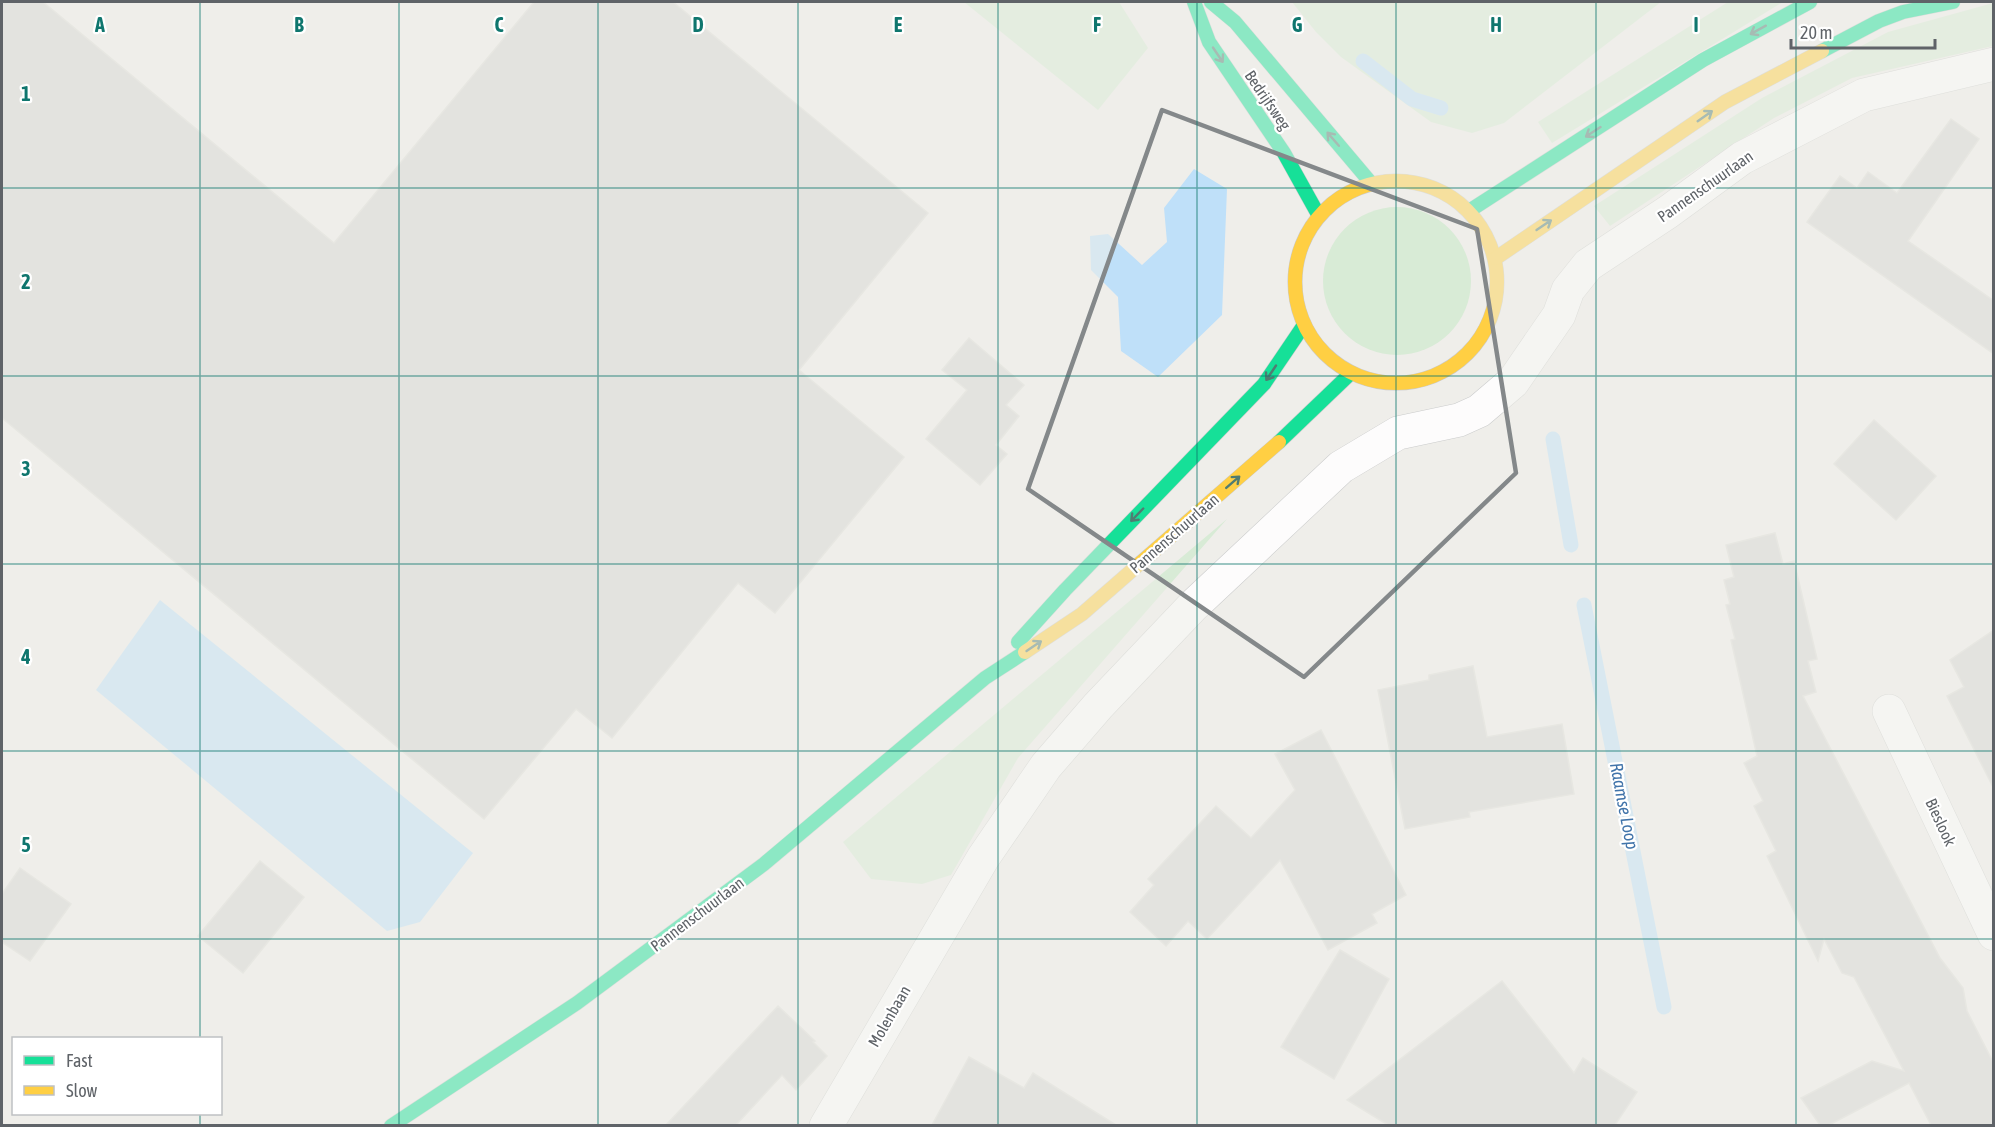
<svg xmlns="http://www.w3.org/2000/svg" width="1995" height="1127" font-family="'Asap Condensed',sans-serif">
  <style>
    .green { fill: #d8ebd6 }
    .water { fill: #bfe0f9 }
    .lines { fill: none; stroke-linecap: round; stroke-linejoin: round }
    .stream { stroke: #bfe0f9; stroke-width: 15 }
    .building { fill: #d6d5d3; stroke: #deddd9; stroke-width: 1.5 }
    .street-casing { stroke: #cbcccc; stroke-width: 34 }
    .fast-casing { stroke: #cacacb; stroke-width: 15 }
    .slow-casing { stroke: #cacacb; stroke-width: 15 }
    .street { stroke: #fdfcfc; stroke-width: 33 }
    .fast { stroke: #16e098; stroke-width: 14 }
    .slow { stroke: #ffcf43; stroke-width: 14 }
    .oneway { stroke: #507c72 }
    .marked { fill: none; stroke: #84888a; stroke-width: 4.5; stroke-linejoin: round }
    .grid { fill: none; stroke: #0f766e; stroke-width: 1.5; stroke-opacity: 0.55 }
    .labels { text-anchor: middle; stroke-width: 4.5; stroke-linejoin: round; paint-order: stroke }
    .street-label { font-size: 16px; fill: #5f6368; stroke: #fff }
    .water-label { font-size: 18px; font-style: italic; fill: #4174aa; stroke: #fff }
    .grid-label { font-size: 20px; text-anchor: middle; font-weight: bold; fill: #0f766e; stroke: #fff; stroke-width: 4.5; stroke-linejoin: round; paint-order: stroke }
  </style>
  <rect width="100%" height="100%" fill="#efeeea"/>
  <g class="green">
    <path d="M964,2H1119L1148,48L1098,110Z"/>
    <path d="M1292,2H1661L1504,123L1472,133L1431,122L1341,57L1316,32Z"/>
    <path d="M1728,2H1783L1552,143L1538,122Z"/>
    <path d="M1993,3V46L1852,78L1774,118L1610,226L1594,206L1762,98L1888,32Z"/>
    <circle cx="1397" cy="281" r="74"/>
    <path d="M1227,519L1018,758L951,875L922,884L871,879L843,842Z"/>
  </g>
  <g class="water">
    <path d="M1194,169L1227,189L1222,315L1158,377L1121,351L1118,297L1091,270L1090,236L1108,234L1142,265L1167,242L1164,208Z"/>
    <path d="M160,600L473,853L420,922L387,931L96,690Z"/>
  </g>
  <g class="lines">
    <g class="stream">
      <path d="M1363,61L1412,99L1441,108"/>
      <path d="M1553,439L1571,545"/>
      <path d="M1584,605L1664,1007"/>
    </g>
  </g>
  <g class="building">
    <path d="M2,2H43L334,243L534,2H673L928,213L799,370L904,457L775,613L738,583L612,738L576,709L484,819L2,418Z"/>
    <path d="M1951,119L1979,139L1908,241L1994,301V354L1807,222L1840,176L1857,188L1868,172L1897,193Z"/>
    <path d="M969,338L1024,385L1006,405L1019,416L996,445L1007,454L980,485L926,439L967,390L942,370Z"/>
    <path d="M1874,420L1936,476L1896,520L1834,464Z"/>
    <path d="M1775,533L1783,564L1794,561L1817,659L1808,661L1816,692L1803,696L1940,958L1963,988L1967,1011L1994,1064V1125H1931L1909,1083L1829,1125H1820L1801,1098L1872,1061L1904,1071L1854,977L1842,973L1824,939L1818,961L1767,856L1776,851L1754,806L1763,801L1744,763L1757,756L1731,640L1735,639L1726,605L1730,604L1724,580L1734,577L1726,545Z"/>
    <path d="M1994,630V789L1947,696L1964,687L1950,660Z"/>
    <path d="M1473,666L1487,737L1562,724L1574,794L1469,812L1470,817L1405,829L1378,690L1429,680V675Z"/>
    <path d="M1321,730L1406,895L1372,914L1377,923L1328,950L1280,860L1207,939L1188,921L1166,946L1130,912L1154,885L1148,879L1216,806L1251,838L1295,790L1275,754Z"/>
    <path d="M260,861L304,897L243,973L198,936Z"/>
    <path d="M20,868L71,904L30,961L2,942V894Z"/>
    <path d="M1340,950L1389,979L1334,1079L1281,1047Z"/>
    <path d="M1502,981L1574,1073L1583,1058L1637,1092L1615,1125H1388L1347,1100Z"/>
    <path d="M778,1006L815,1041L813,1042L827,1056L796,1090L782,1075L736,1125H666Z"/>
    <path d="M969,1057L1024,1088L1033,1073L1116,1125H932Z"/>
  </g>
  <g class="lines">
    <g class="street-casing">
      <g id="street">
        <path d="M1889,711L1994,934"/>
        <path d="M826,1126L983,858L1046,766L1098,706L1193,606L1341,467L1398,433L1459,420L1479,411L1513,382L1559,315L1568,290L1588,265L1668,212L1742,158L1864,95L1994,64"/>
      </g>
    </g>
    <g class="fast-casing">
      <g id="fast">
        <path d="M1194,2L1209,42L1284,153L1319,216"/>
        <path d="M1211,2L1235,22L1371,183"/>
        <path d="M1822,51L1879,21L1903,12L1953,2"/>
        <path d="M1469,211L1703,60L1810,2"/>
        <path d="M1279,442L1351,373"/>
        <path d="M1018,642L1065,590L1264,384L1304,325"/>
        <path d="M391,1126L577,1003L764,864L985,678L1025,652"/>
      </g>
    </g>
    <g class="slow-casing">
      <g id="slow">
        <circle cx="1396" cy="282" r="101"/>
        <path d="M1496,258L1725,102L1822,51"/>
        <path d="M1025,652L1082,614L1279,442"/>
      </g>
    </g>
    <use href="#street" class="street"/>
    <use href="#fast" class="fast"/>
    <use href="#slow" class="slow"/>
  </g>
  <defs><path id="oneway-shaft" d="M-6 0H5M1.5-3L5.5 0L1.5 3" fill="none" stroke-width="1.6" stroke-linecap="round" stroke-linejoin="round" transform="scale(1.5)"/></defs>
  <g class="oneway">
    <use href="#oneway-shaft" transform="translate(1758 30) rotate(151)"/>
    <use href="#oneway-shaft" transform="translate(1218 55) rotate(56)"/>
    <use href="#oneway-shaft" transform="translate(1705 116) rotate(-35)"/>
    <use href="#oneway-shaft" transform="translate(1593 132) rotate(147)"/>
    <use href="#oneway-shaft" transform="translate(1333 139) rotate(-131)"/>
    <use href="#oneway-shaft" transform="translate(1544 225) rotate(-34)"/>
    <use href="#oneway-shaft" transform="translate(1271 373) rotate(124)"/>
    <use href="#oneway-shaft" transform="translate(1233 482) rotate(-41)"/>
    <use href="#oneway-shaft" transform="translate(1137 515) rotate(134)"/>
    <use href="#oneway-shaft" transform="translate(1034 646) rotate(-34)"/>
  </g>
  <path d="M0 0H1995V1127H0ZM1162,110L1477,229L1516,473L1304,677L1028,489Z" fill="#efeeea" fill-opacity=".55" fill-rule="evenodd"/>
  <path class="marked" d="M1162,110L1477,229L1516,473L1304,677L1028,489Z"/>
  <path class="grid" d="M200,2V1038M399,2V1126M598,2V1126M798,2V1126M998,2V1126M1197,2V1126M1396,2V1126M1596,2V1126M1796,2V1126M2,188H1994M2,376H1994M2,564H1994M2,751H1994M2,939H1994M200,1114V1126"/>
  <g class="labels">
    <g class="street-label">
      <text transform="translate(1268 100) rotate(56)" y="6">Bedrijfsweg</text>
      <text transform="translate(1705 186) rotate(-35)" y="6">Pannenschuurlaan</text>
      <text transform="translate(1174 533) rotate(-41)" y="6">Pannenschuurlaan</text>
      <text transform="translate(1941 822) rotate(65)" y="6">Bieslook</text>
      <text transform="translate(697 914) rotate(-37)" y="6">Pannenschuurlaan</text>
      <text transform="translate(889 1016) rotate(-60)" y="6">Molenbaan</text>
    </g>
    <g class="water-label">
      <text transform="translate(1624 806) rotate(79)" y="6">Raamse Loop</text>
    </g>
  </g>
  <g class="grid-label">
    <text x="100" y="32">A</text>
    <text x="299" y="32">B</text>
    <text x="499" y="32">C</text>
    <text x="698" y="32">D</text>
    <text x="898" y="32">E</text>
    <text x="1097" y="32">F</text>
    <text x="1297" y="32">G</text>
    <text x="1496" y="32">H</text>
    <text x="1696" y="32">I</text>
    <text x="26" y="101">1</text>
    <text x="26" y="289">2</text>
    <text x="26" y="476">3</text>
    <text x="26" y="664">4</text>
    <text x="26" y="852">5</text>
  </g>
  <rect width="1995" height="1127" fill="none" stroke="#5f6368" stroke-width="6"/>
  <rect x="12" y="1037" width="210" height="78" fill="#ffffff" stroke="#bfc1c3" stroke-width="1.5"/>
  <rect x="24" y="1056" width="30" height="9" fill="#16e098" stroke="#bfc1c3" stroke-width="1.5"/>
  <text x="66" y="1067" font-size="18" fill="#5f6368">Fast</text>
  <rect x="24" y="1086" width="30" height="9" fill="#ffcf43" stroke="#bfc1c3" stroke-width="1.5"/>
  <text x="66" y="1097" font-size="18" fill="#5f6368">Slow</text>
  <path d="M1791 39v9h144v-9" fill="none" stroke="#5f6368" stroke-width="3"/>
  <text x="1800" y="39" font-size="18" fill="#5f6368" stroke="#ffffff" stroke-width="4.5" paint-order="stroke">20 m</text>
</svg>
